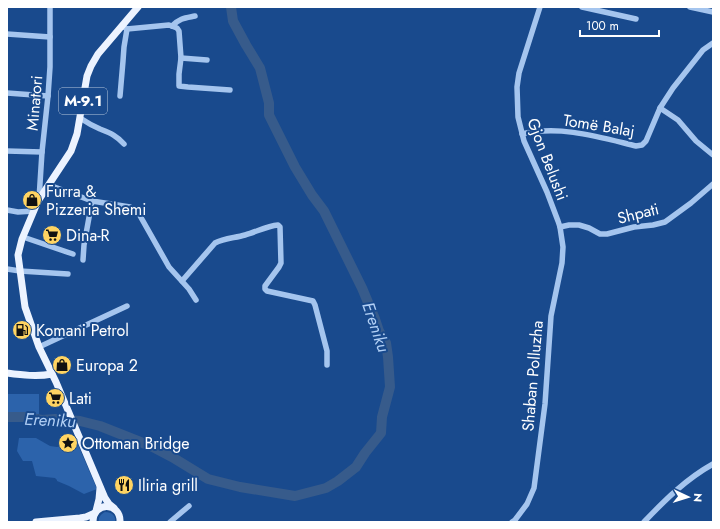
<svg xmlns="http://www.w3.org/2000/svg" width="720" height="529" font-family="Jost,sans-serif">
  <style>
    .green { fill: #2c63ab }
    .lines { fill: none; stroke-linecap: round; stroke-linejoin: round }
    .river { stroke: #375b8b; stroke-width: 10 }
    .minor { stroke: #a5c5ee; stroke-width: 5.5 }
    .major { stroke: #ecf3ff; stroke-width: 7 }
    .labels { text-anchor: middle; stroke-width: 4; stroke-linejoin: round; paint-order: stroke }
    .shield { fill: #194a8d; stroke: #bac9dd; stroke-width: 1 }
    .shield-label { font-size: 15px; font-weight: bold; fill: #fff }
    .street-label { font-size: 16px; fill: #fff; stroke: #194a8d }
    .poi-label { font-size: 16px; fill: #fff; stroke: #194a8d; text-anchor: start }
    .water-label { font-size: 17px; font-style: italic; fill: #b1cff5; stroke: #194a8d }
  </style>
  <rect width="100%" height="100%" fill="#194a8d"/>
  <g class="green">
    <path d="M7,394H39V414L7,419Z"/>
    <path d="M19,438H36L50,446L57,447L65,445L76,440L97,489L84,494L69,486L57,481V480L55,478L36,476L32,461H23L17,451Z"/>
    <path d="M105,512C112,512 116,516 115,522H99C98,517 101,514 105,512Z"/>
  </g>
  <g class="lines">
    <path class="river" d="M7,417H24L42,420L55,419L80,421L100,426L153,447L172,457L208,479L240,487L295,496L326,488L338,481L356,467L365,453L381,433L382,417L390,387L388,357L386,343L379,331L375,319L362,288L324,211L312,195L295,167L269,115V103L260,68L246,45L233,21L231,7"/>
    <g class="minor">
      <path d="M582,7L636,19"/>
      <path d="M690,7L713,12"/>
      <path d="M122,26L127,29L169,25L177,28L179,31L181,58L179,74V86L188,87L230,90"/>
      <path d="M172,26C180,18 185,18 195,16"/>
      <path d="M7,34L50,37"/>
      <path d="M181,58L207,60"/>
      <path d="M7,93L48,96"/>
      <path d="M120,96L123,61L124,47L127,29"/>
      <path d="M660,108L678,120L696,141L713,155"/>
      <path d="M80,118C86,122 93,126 100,129C110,133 116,135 124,144"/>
      <path d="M522,134C560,125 599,137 636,146L642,145L646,141L660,108L673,88L703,50L713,43"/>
      <path d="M7,151L42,152"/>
      <path d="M49,185L92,201L130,207L139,214L169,267L189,289L196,300"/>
      <path d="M39,199L42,152L48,96L50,67V7"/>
      <path d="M7,210L18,212L34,211"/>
      <path d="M560,227L569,225H579L589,228L600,234H607L634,227L653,225L665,222L691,203L713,184"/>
      <path d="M23,237L73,254"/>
      <path d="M83,260L84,245L92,201"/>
      <path d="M7,269L20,271L68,274"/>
      <path d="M182,281L215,243C224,238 235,238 245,235C256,232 267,226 278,225L280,227L281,263L279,267L265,286V289L267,291L313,301L315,305L327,351V365"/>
      <path d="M39,347L127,306"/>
      <path d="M170,522L189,506"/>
      <path d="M512,522L515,520L527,504L534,488L545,404L551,316L562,263L563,247L560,227L558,221L547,192L524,141L518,117L517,87L519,73L540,7"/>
      <path d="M644,522C665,500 686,479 713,464"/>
    </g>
    <g class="major">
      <path d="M7,373C22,375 37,377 52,374"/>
      <path d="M114,508L109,504L105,498L56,382L39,347L25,307L18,255L22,239L38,201L71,151L77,134L87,76L91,66L98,54L138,7"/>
      <path d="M96,511L99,499L100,488"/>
      <path d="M36,522L80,518L86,517L95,513"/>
      <path d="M93,522C93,501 121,502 120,522"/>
    </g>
  </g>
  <defs>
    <g id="shop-disc" transform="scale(1)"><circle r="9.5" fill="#ffd462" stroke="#194a8d"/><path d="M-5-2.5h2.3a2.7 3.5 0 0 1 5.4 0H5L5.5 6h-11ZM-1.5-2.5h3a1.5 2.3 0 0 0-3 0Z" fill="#111"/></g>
    <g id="supermarket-disc" transform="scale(1)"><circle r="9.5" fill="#ffd462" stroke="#194a8d"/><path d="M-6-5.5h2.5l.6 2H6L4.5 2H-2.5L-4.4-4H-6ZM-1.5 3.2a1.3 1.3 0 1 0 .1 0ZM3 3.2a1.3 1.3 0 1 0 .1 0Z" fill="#111"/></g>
    <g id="fuel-disc" transform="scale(1)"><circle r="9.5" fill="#ffd462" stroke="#194a8d"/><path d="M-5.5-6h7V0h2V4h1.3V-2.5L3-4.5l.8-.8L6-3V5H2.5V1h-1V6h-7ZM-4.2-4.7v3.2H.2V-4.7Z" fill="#111"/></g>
    <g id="sight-disc" transform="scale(1)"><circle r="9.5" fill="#ffd462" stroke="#194a8d"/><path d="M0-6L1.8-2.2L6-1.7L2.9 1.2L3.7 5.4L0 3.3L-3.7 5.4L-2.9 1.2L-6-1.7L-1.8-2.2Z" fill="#111"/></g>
    <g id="restaurant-disc" transform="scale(1)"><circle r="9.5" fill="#ffd462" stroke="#194a8d"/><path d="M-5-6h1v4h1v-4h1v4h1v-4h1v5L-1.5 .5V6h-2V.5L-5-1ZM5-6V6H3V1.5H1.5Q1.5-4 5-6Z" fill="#111"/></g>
  </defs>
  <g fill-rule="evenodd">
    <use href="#shop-disc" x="32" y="200"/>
    <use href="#supermarket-disc" x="52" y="235"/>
    <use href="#fuel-disc" x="22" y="330"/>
    <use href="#shop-disc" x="62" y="365"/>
    <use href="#supermarket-disc" x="55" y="398"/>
    <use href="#sight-disc" x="68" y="443"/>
    <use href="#restaurant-disc" x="124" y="485"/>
  </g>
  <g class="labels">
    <rect class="shield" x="59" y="88" width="48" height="26" rx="3"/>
    <g class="shield-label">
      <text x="83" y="106">M-9.1</text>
    </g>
    <g class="street-label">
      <text transform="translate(34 103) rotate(-85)" y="6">Minatori</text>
      <text transform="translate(599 125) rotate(9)" y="6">Tomë Balaj</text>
      <text transform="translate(548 159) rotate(69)" y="6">Gjon Belushi</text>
      <text transform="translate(638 213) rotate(-14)" y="6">Shpati</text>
      <text transform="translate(532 376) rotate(-85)" y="6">Shaban Polluzha</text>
    </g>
    <g class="poi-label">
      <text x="46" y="197">Furra &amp;<tspan x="46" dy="18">Pizzeria Shemi</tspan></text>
      <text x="66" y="241">Dina-R</text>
      <text x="36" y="336">Komani Petrol</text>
      <text x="76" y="371">Europa 2</text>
      <text x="69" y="404">Lati</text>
      <text x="82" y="449">Ottoman Bridge</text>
      <text x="138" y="491">Iliria grill</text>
    </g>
    <g class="water-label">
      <text transform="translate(376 327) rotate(71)" y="6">Ereniku</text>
      <text transform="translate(50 420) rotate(3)" y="6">Ereniku</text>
    </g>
  </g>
  <rect width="720" height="529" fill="none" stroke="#ffffff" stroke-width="16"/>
  <g transform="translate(688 497) rotate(94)" stroke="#194a8d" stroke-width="3" paint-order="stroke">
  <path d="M0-3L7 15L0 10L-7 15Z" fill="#ffffff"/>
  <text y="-6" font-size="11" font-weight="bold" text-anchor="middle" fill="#ffffff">N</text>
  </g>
  <path d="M580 30v6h79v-6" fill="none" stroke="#ffffff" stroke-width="2"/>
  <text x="586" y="30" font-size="12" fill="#ffffff" stroke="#194a8d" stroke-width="3" paint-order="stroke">100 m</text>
</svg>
